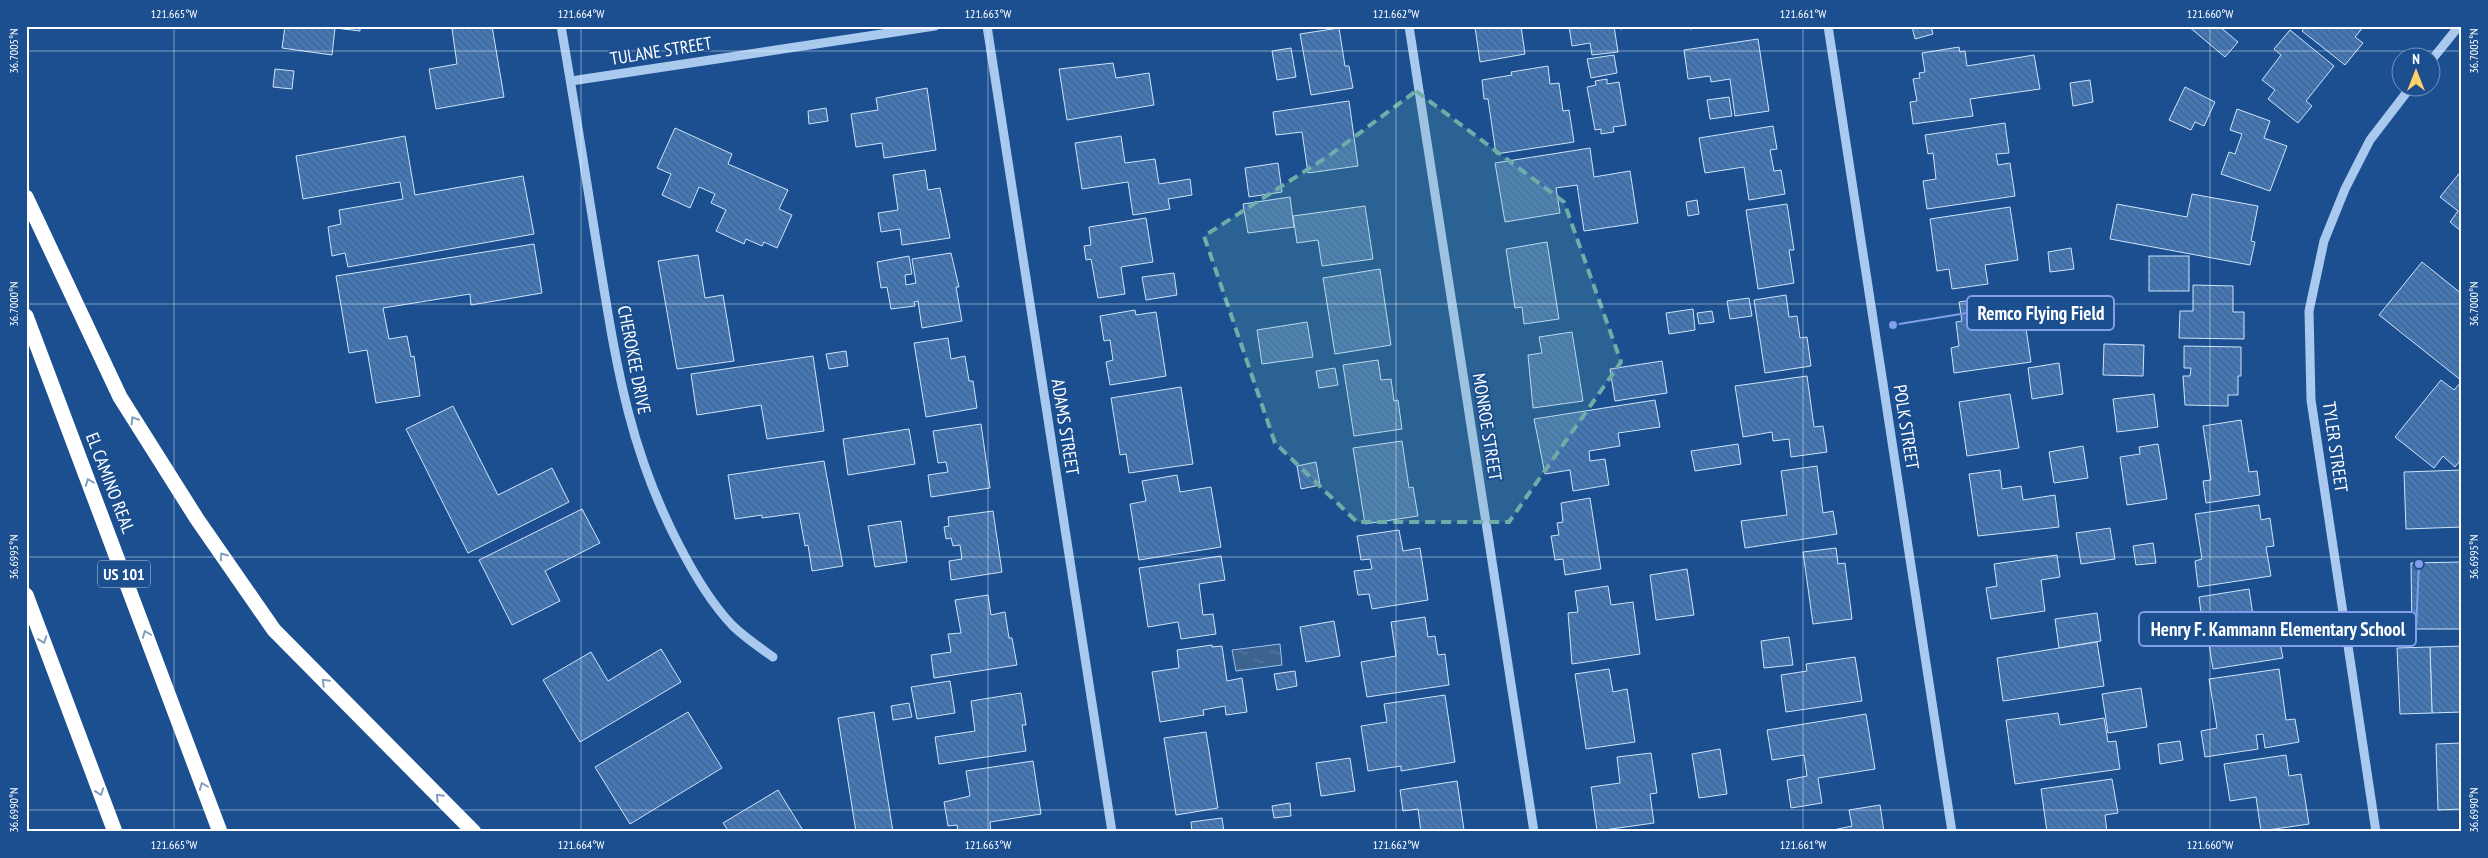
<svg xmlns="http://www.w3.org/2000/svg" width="2488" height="858" font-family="'PT Sans Narrow',sans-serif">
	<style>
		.water { fill: url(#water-ripples); stroke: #9cc4f0 }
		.building { fill: url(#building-back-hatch); stroke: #cfe3fa }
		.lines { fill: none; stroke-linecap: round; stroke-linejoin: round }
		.minor { stroke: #a9c9ee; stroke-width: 9 }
		.highway { stroke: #fff; stroke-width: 15 }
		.oneway { stroke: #829ec1 }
		.marked { fill: #6fada8; fill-opacity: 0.2; stroke: #6fada8; stroke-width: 4; stroke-dasharray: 10 6; stroke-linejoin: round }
		.ticks { fill: none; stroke: #fff; stroke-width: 1; stroke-opacity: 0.45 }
		.labels { text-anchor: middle; stroke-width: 4; stroke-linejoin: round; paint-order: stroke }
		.shield { fill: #1b4f8f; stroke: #bbcadd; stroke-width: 1 }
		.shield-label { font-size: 16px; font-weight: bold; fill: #fff }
		.street-label { font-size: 18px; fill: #fff; stroke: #1b4f8f }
		.leader { fill: none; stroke: #839eea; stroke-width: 2 }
		.callout-dot { fill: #839eea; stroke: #1b4f8f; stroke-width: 2 }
		.callout { fill: #1b4f8f; stroke: #839eea; stroke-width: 2 }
		.callout-label { font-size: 19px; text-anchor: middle; font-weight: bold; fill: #fff }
		.neatline { fill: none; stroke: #fff; stroke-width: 2 }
		.ticks-label { font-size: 12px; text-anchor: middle; fill: #fff }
	</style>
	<defs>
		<pattern id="water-ripples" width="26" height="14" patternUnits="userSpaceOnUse" patternTransform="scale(1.25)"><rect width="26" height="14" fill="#3c6290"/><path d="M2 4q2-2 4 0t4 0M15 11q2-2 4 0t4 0" fill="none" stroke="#597aa1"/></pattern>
		<pattern id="building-back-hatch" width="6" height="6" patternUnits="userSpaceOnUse" patternTransform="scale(1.25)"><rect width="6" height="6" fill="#4478b7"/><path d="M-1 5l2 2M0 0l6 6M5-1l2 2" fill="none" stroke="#486282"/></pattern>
	</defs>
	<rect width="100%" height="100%" fill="#1b4f8f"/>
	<polygon class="water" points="1280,644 1282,665 1236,671 1232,650"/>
	<g class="building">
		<polygon points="285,26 360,26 360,31 335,28 332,55 282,48"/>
		<polygon points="469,26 492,26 504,97 436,109 429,69 457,64 452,29"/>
		<polygon points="1472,26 1521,26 1525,54 1480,62 1475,27"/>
		<polygon points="1569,26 1614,26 1618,52 1592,55 1590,43 1572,46"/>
		<polygon points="1620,26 1639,26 1620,29"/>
		<polygon points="1689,26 1708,26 1690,29"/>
		<polygon points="1912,26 1931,26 1933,34 1915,39"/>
		<polygon points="2188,26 2219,26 2238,42 2225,57"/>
		<polygon points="2306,26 2364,26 2355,37 2363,43 2345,65 2302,31"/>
		<polygon points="1339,28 1345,66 1349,66 1353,88 1311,95 1300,34"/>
		<polygon points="2290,30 2334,66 2306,101 2312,106 2298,123 2268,99 2275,90 2262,80 2281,55 2274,49"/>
		<polygon points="1758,39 1769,111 1735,116 1730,79 1711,82 1710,76 1688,79 1684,50"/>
		<polygon points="1959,47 1960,52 1965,51 1967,66 2034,55 2040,89 1970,99 1973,116 1913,124 1910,102 1917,101 1913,79 1920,78 1919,73 1925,72 1922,53"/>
		<polygon points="1291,48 1296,77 1277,80 1272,51"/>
		<polygon points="1614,55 1617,73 1591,78 1587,59"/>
		<polygon points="1113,63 1116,78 1149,73 1154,105 1067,120 1059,69"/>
		<polygon points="1548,66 1550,84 1559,83 1563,111 1569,110 1574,142 1496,154 1488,99 1484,99 1482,80 1512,75 1511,72"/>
		<polygon points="275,69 294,71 292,89 273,87"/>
		<polygon points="1607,79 1607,84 1619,82 1626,125 1613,127 1614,132 1601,134 1601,129 1595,130 1587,87 1596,85 1595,81"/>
		<polygon points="2090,80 2093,102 2073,106 2070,83"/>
		<polygon points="2185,87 2215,102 2204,126 2195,122 2191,130 2169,120"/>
		<polygon points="927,88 936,150 884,158 882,143 856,147 851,114 878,110 876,98"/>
		<polygon points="1729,97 1732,116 1710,119 1707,100"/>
		<polygon points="1349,101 1358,166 1308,173 1302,132 1276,135 1273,112"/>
		<polygon points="826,108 828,121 809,124 808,111"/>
		<polygon points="2237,109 2270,121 2264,138 2287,146 2270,191 2221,174 2229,152 2235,154 2242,134 2230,130"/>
		<polygon points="2005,123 2009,153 1996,154 1998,165 2010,163 2015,196 1927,209 1923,181 1936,179 1933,153 1928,154 1925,135"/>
		<polygon points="1773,126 1777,149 1770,150 1774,171 1781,170 1785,194 1749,200 1744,167 1705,173 1699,138"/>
		<polygon points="675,128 732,154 728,164 788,190 779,209 792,215 777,248 764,242 762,246 746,239 744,244 716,231 726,210 711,203 715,194 699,187 690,208 662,195 671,174 657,168"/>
		<polygon points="405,136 415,195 523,176 534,234 348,267 345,253 332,256 328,227 341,224 339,210 403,199 400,182 303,199 296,156"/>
		<polygon points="1121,136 1125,163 1155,159 1159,184 1190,179 1192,195 1168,199 1170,209 1133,215 1128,182 1082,189 1075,143"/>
		<polygon points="1590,148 1594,177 1630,171 1638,223 1584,231 1577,185 1556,188 1560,213 1505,222 1495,163"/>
		<polygon points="1278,163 1282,192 1249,197 1245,168"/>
		<polygon points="925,170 928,190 940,188 950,238 902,245 900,229 881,232 878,213 898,210 893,175"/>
		<polygon points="2462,170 2462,232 2450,222 2458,211 2440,197"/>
		<polygon points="2192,194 2258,206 2251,241 2255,242 2250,265 2110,239 2117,204 2187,217"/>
		<polygon points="1290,197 1294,227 1248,233 1243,204"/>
		<polygon points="1697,200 1699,214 1688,216 1686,202"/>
		<polygon points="1787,204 1794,250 1789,250 1794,283 1758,289 1746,210"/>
		<polygon points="1365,206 1373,259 1322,266 1318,240 1297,243 1293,216"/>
		<polygon points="2010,207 2018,260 1985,265 1988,284 1952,289 1949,269 1937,271 1930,219"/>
		<polygon points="1146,218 1153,262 1121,267 1125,294 1098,298 1091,259 1086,260 1084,246 1091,245 1089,227"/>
		<polygon points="1547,242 1559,319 1524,324 1522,307 1515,308 1506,249"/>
		<polygon points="534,244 542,293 471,305 470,294 383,308 389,339 407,336 411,357 414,356 420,396 376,403 367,350 349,353 336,276"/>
		<polygon points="2071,248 2074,269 2050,272 2048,252"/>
		<polygon points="951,253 959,287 956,287 962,321 922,328 918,301 914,302 915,306 891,309 887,287 881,288 877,262 909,256 912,274 905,275 906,285 916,283 912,259"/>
		<polygon points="698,255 705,298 723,295 734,361 677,369 658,261"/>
		<rect x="2149" y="256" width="40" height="35"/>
		<polygon points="2422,262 2462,294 2462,381 2379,315"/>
		<polygon points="1380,269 1391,345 1335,354 1323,278"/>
		<polygon points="1174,273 1177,295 1146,300 1142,277"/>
		<polygon points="2193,285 2233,286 2233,312 2244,312 2244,339 2179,338 2180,311 2193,311"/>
		<polygon points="1786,295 1789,317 1797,316 1800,338 1807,337 1811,366 1765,373 1754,300"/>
		<polygon points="1999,296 2004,325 2025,322 2031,362 1954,373 1951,348 1959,346 1956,322 1962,321 1959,302"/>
		<polygon points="1749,298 1752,316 1730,319 1727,301"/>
		<polygon points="1693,309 1695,330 1669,334 1666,313"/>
		<polygon points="1135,310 1136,315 1156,312 1166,376 1110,385 1106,362 1113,360 1110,340 1104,341 1100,316"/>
		<polygon points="1712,311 1714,322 1699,324 1697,313"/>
		<polygon points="1307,322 1313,357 1262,364 1257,330"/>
		<polygon points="1572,332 1583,401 1533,408 1528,355 1542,353 1539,337"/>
		<polygon points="948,338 951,359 965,356 969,381 973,381 977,408 926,417 914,343"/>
		<polygon points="2104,344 2144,345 2143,376 2103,375"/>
		<polygon points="2184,346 2241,347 2241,376 2238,376 2238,395 2228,395 2228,406 2185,405 2183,376 2190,376 2191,368 2184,368"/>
		<polygon points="846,351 848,366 829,369 826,354"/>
		<polygon points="813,356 824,431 767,439 761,405 697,415 691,374"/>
		<polygon points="1378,360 1381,380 1391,379 1394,401 1398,400 1402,429 1354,436 1343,365"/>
		<polygon points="1662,361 1667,393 1615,401 1610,369"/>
		<polygon points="2059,363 2063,394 2032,399 2028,368"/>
		<polygon points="1335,368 1338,385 1319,388 1316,371"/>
		<polygon points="1807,376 1814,427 1823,426 1827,452 1791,457 1789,439 1773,441 1772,432 1743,437 1735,386"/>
		<polygon points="2441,380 2454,390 2462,381 2462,458 2455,467 2443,456 2434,468 2395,437"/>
		<polygon points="1181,387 1193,464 1129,473 1126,454 1120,455 1111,398"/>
		<polygon points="2010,394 2019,448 1967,456 1959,402"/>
		<polygon points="2154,394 2158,427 2117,432 2113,399"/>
		<polygon points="1655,400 1660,427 1618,433 1620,446 1589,451 1590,461 1605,459 1609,485 1573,491 1570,470 1545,474 1534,419"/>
		<polygon points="453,406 498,495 552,468 569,502 468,553 406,429"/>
		<polygon points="2241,420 2249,472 2257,471 2260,495 2206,503 2203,481 2211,480 2203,426"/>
		<polygon points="981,424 990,488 931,497 928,475 948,472 946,462 938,463 933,431"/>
		<polygon points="909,429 915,464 848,475 843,439"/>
		<polygon points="1402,441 1409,488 1413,487 1418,516 1365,524 1353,448"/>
		<polygon points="1738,444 1741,464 1695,471 1691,451"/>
		<polygon points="2158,444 2167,499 2127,505 2120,457 2140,454 2139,447"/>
		<polygon points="2083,446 2088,478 2054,483 2049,452"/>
		<polygon points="824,461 843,566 812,571 808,545 805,546 799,513 762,518 762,515 735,519 728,475"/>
		<polygon points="1316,462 1320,485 1301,489 1297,466"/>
		<polygon points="1817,466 1823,513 1833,511 1837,534 1745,548 1741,521 1787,515 1781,471"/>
		<polygon points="2000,470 2002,489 2021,486 2023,500 2055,495 2059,527 1978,536 1969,474"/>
		<polygon points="2462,470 2462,527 2406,529 2404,472"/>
		<polygon points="1177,475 1180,492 1211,487 1221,547 1139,560 1130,504 1146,501 1142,481"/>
		<polygon points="1590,498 1601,569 1565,575 1563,559 1555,560 1551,536 1559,535 1557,523 1563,522 1561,503"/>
		<polygon points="2259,505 2261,520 2270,518 2274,546 2266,547 2271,576 2198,587 2195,561 2202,559 2195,514"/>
		<polygon points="582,509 600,543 545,571 560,601 512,625 479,560"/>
		<polygon points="993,511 1002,572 951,580 949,561 962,559 960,545 953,546 951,538 946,539 944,527 949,526 948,517"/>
		<polygon points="901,521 907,562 875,567 868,526"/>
		<polygon points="2110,528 2115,559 2081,564 2076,533"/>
		<polygon points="1399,530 1403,551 1420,548 1428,600 1372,609 1369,594 1358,595 1354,571 1372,569 1370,559 1361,560 1357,536"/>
		<polygon points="2153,543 2156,563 2136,565 2133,546"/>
		<polygon points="1836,548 1838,564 1845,563 1852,619 1813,624 1803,552"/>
		<polygon points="2057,555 2060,577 2041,580 2045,611 1991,619 1986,588 1997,586 1994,564"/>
		<polygon points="1221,556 1225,580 1199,584 1203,615 1213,614 1216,634 1181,639 1178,622 1148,627 1139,568"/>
		<polygon points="2462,562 2462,629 2412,629 2411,563"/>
		<polygon points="1687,569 1694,615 1656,620 1650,575"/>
		<polygon points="1608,586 1611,605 1633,602 1640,654 1572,664 1568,613 1578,612 1575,591"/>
		<polygon points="2249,589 2257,641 2279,638 2283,658 2213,669 2205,620 2202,621 2199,597"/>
		<polygon points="988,595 991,615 1005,612 1009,638 1012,638 1017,665 934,678 931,655 951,652 948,634 961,633 955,600"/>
		<polygon points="2097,613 2101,641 2059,648 2055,619"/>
		<polygon points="1425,617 1428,637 1435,636 1438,655 1445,654 1449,685 1367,697 1361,662 1396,656 1391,622"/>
		<polygon points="1334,621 1340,656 1306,662 1300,627"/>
		<polygon points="1789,637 1793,665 1764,668 1761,641"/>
		<polygon points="2097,642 2104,686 2003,701 1997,658"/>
		<polygon points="1212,645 1212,647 1222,646 1227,681 1242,678 1247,712 1226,715 1225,706 1203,710 1204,715 1160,722 1152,672 1179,668 1177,650"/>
		<polygon points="2462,646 2462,712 2432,713 2430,647"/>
		<polygon points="2430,647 2432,713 2400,714 2397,648"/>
		<polygon points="661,649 681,682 580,742 543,680 591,652 608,681"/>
		<polygon points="1855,657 1862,701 1786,712 1781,675 1807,671 1806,664"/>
		<polygon points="1609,669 1613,692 1627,689 1635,742 1586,749 1575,674"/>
		<polygon points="2279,669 2286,720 2295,719 2299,742 2265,748 2263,734 2256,735 2258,749 2205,757 2201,731 2217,728 2209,679"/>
		<polygon points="1295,671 1297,686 1277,690 1274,674"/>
		<polygon points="950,681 955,713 917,719 911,687"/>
		<polygon points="2141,688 2147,727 2108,733 2102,694"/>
		<polygon points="1021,693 1026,725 1022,725 1026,751 939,764 935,737 975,731 971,701"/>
		<polygon points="1445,695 1455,762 1401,771 1401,766 1368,771 1361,726 1387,722 1384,704"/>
		<polygon points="909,703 912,717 893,720 891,706"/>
		<polygon points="688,712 722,768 630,824 595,767"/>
		<polygon points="874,712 893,832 856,832 838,718"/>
		<polygon points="2058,713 2060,725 2104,718 2108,742 2116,741 2120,769 2015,784 2006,720"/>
		<polygon points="1866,714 1875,769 1818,778 1822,803 1791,808 1787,780 1807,776 1804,755 1772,760 1767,730"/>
		<polygon points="1206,732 1218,808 1176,815 1164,738"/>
		<polygon points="2180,741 2183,760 2160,764 2158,744"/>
		<polygon points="2462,743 2462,809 2438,810 2436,744"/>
		<polygon points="1720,749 1727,794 1699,798 1692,754"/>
		<polygon points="1651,753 1657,793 1650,794 1654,823 1597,831 1591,787 1620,783 1617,757"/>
		<polygon points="2286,755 2289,776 2301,774 2309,824 2261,831 2256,797 2230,801 2224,764"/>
		<polygon points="1350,758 1355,791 1321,796 1316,763"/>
		<polygon points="1033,761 1041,814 990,822 991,832 958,832 957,825 948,826 944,802 970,796 966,771"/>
		<polygon points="2112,779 2118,813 2105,815 2107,832 2047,832 2041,789"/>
		<polygon points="1457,781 1464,830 1421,832 1418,809 1403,811 1400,790"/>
		<polygon points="778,790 804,832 729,832 723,823"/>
		<polygon points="1290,803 1291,816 1274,818 1272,806"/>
		<polygon points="1880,805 1884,832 1824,832 1852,826 1849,810"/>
		<polygon points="1222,818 1224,832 1192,832 1191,822"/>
	</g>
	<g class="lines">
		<g class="minor">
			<path d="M561 26C575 106 587 185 600 265 617 369 630 452 680 547 694 574 710 602 732 625 744 637 759 647 773 657"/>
			<polyline points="987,26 1112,832"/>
			<polyline points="1409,26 1534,832"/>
			<polyline points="1828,26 1952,832"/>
			<polyline points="2430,62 2459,26"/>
			<polyline points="571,81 935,26"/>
			<polyline points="2376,832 2311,400 2309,311 2324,241 2345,189 2370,140 2410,88"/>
		</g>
		<g class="highway">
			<polyline points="26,197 120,397 197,519 274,630 474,832"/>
			<polyline points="26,316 220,832"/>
			<polyline points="26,595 115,832"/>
		</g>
	</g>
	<defs><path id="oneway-chevron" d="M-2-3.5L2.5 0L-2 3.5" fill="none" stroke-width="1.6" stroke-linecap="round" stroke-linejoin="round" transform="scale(1.25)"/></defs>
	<g class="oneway">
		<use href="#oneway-chevron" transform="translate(134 420) rotate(-122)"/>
		<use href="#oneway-chevron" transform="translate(89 482) rotate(-111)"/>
		<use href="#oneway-chevron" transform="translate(223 556) rotate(-125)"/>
		<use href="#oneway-chevron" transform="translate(146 634) rotate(-111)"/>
		<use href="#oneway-chevron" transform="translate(43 640) rotate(70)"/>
		<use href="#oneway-chevron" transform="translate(325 682) rotate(-135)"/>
		<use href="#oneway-chevron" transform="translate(203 786) rotate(-111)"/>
		<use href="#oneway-chevron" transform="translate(100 792) rotate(70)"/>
		<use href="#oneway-chevron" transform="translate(439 797) rotate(-135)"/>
	</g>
	<path class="marked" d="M1416 91 1564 202 1621 362 1509 522H1357L1275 443 1204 236 1330 155Z"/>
	<path class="ticks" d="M174 26V832M581 26V832M988 26V832M1396 26V832M1803 26V832M2210 26V832M26 51H2462M26 304H2462M26 557H2462M26 810H2462"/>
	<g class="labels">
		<rect class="shield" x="98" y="560.5" width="52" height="27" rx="4"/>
		<g class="shield-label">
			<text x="124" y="580">US 101</text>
		</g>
		<g class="street-label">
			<text transform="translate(661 51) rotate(-9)" y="6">TULANE STREET</text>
			<text transform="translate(634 360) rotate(79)" y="6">CHEROKEE DRIVE</text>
			<text transform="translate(1065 427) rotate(81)" y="6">ADAMS STREET</text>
			<text transform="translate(1487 427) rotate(81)" y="6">MONROE STREET</text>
			<text transform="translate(1906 427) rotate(81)" y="6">POLK STREET</text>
			<text transform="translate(2335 447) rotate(82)" y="6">TYLER STREET</text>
			<text transform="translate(110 483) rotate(69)" y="6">EL CAMINO REAL</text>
		</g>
	</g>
	<path class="leader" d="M1893 325L1967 313M2419 564L2416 629"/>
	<g class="callout-dot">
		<circle cx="1893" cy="325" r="5"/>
		<circle cx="2419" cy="564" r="5"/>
	</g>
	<g class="callout">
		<rect x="1967" y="296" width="147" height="34" rx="5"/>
		<rect x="2139" y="612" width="277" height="34" rx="5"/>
	</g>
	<g class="callout-label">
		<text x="2041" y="320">Remco Flying Field</text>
		<text x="2278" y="636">Henry F. Kammann Elementary School</text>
	</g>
	<rect width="2488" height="858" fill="none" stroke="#1b4f8f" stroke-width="55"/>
	<g transform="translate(2416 72)"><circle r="24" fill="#1b4f8f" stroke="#7695bc"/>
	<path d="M0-4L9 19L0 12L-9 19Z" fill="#ffd166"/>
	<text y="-8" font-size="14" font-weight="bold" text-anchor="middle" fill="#ffffff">N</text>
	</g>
	<rect x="28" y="28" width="2432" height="802" class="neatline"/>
	<g class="ticks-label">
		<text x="174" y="18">121.665°W</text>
		<text x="581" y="18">121.664°W</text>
		<text x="988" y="18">121.663°W</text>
		<text x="1396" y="18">121.662°W</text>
		<text x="1803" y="18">121.661°W</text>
		<text x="2210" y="18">121.660°W</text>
		<text transform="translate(14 51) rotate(-90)" y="4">36.7005°N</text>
		<text transform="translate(2474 51) rotate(-90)" y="4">36.7005°N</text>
		<text transform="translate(14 304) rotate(-90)" y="4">36.7000°N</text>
		<text transform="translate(2474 304) rotate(-90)" y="4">36.7000°N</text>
		<text transform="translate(14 557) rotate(-90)" y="4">36.6995°N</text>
		<text transform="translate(2474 557) rotate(-90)" y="4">36.6995°N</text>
		<text transform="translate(14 810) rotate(-90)" y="4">36.6990°N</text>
		<text transform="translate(2474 810) rotate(-90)" y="4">36.6990°N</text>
		<text x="174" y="849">121.665°W</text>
		<text x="581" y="849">121.664°W</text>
		<text x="988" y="849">121.663°W</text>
		<text x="1396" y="849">121.662°W</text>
		<text x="1803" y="849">121.661°W</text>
		<text x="2210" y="849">121.660°W</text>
	</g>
</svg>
